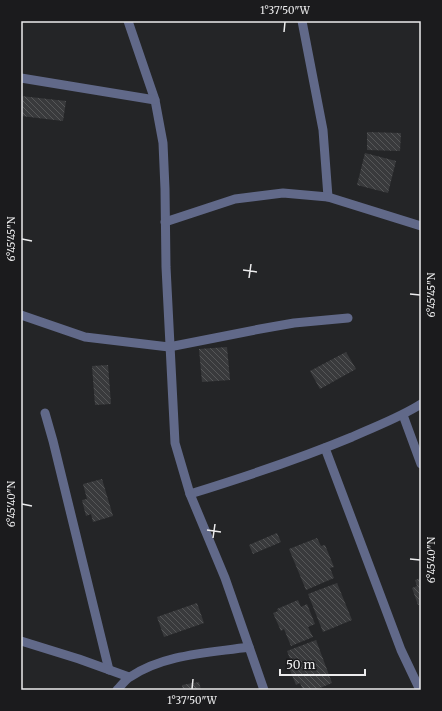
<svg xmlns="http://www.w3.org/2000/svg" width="442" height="711" font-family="Merriweather,serif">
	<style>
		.building { fill: url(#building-back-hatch) }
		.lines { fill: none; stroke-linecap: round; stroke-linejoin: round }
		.street { stroke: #616989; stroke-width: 9 }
		.ticks { fill: none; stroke: #ececed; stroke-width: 1.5 }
		.neatline { fill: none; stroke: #ececed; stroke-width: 1.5 }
		.ticks-label { font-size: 10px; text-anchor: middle; fill: #ececed }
	</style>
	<defs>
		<pattern id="building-back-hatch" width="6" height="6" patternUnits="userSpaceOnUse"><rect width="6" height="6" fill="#393a3c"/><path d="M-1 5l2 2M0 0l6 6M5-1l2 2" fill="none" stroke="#565758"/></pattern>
	</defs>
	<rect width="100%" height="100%" fill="#242527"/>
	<g class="building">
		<polygon points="21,96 66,101 63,121 21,116"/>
		<polygon points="367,132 401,133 400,151 367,150"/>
		<polygon points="365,153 396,161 388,193 357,185"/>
		<polygon points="227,347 230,380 202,382 199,349"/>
		<polygon points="346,352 356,369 320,389 310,371"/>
		<polygon points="108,365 111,404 95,405 92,366"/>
		<polygon points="102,479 113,516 93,522 91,514 86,516 82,500 87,499 83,484"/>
		<polygon points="277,533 281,542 253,554 249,545"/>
		<polygon points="317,538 321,546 325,545 334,567 330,568 334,578 306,590 289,549"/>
		<polygon points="421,578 421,604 418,605 412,588 417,586 415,580"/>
		<polygon points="337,583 352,620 323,632 308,594"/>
		<polygon points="298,600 301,607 307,604 315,624 308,627 313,637 291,646 284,629 281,631 273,613 278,611 277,609"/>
		<polygon points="197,603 204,623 164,637 157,617"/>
		<polygon points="316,640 332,683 315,690 303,690 300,683 296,685 288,665 292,664 287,651"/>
		<polygon points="199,682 201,690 183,690 182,685"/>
	</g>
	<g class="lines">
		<g class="street">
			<polyline points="128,21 155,100 163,143 165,189 166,267 175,443 190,494 225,578 264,690"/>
			<polyline points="302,21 323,130 328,197"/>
			<polyline points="21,78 155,100"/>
			<polyline points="165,222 235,199 283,193 328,197 421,226"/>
			<polyline points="21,315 85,337 169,347 260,329 294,323 348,318"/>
			<polyline points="45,413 53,441 109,670"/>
			<polyline points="403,415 421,464"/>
			<polyline points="325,448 401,650 420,690"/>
			<path d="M190 494C245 477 299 459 352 437 376 426 399 418 421 404"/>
			<polyline points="21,641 79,659 129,677"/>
			<path d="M117 690C121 686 125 680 130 677 164 654 209 653 249 647"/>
		</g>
	</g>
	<path class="ticks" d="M284 32 285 22M22 239 32 241M243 270 257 272M249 278 251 264M410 294 420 295M22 504 32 506M207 530 221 532M213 538 215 524M410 559 420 560M192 689 193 679"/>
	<rect width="442" height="711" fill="none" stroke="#1b1b1d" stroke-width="44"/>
	<path d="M280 669v6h85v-6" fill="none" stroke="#ececed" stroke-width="2"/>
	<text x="286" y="669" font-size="12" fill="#ececed" stroke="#1b1b1d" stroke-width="3" paint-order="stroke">50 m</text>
	<rect x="22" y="22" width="398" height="667" class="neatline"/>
	<g class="ticks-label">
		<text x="285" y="14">1°37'50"W</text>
		<text transform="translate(11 239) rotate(-90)" y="4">6°45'45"N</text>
		<text transform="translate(431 295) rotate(-90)" y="4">6°45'45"N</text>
		<text transform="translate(11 504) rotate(-90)" y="4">6°45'40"N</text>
		<text transform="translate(431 560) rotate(-90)" y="4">6°45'40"N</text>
		<text x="192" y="704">1°37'50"W</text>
	</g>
</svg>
